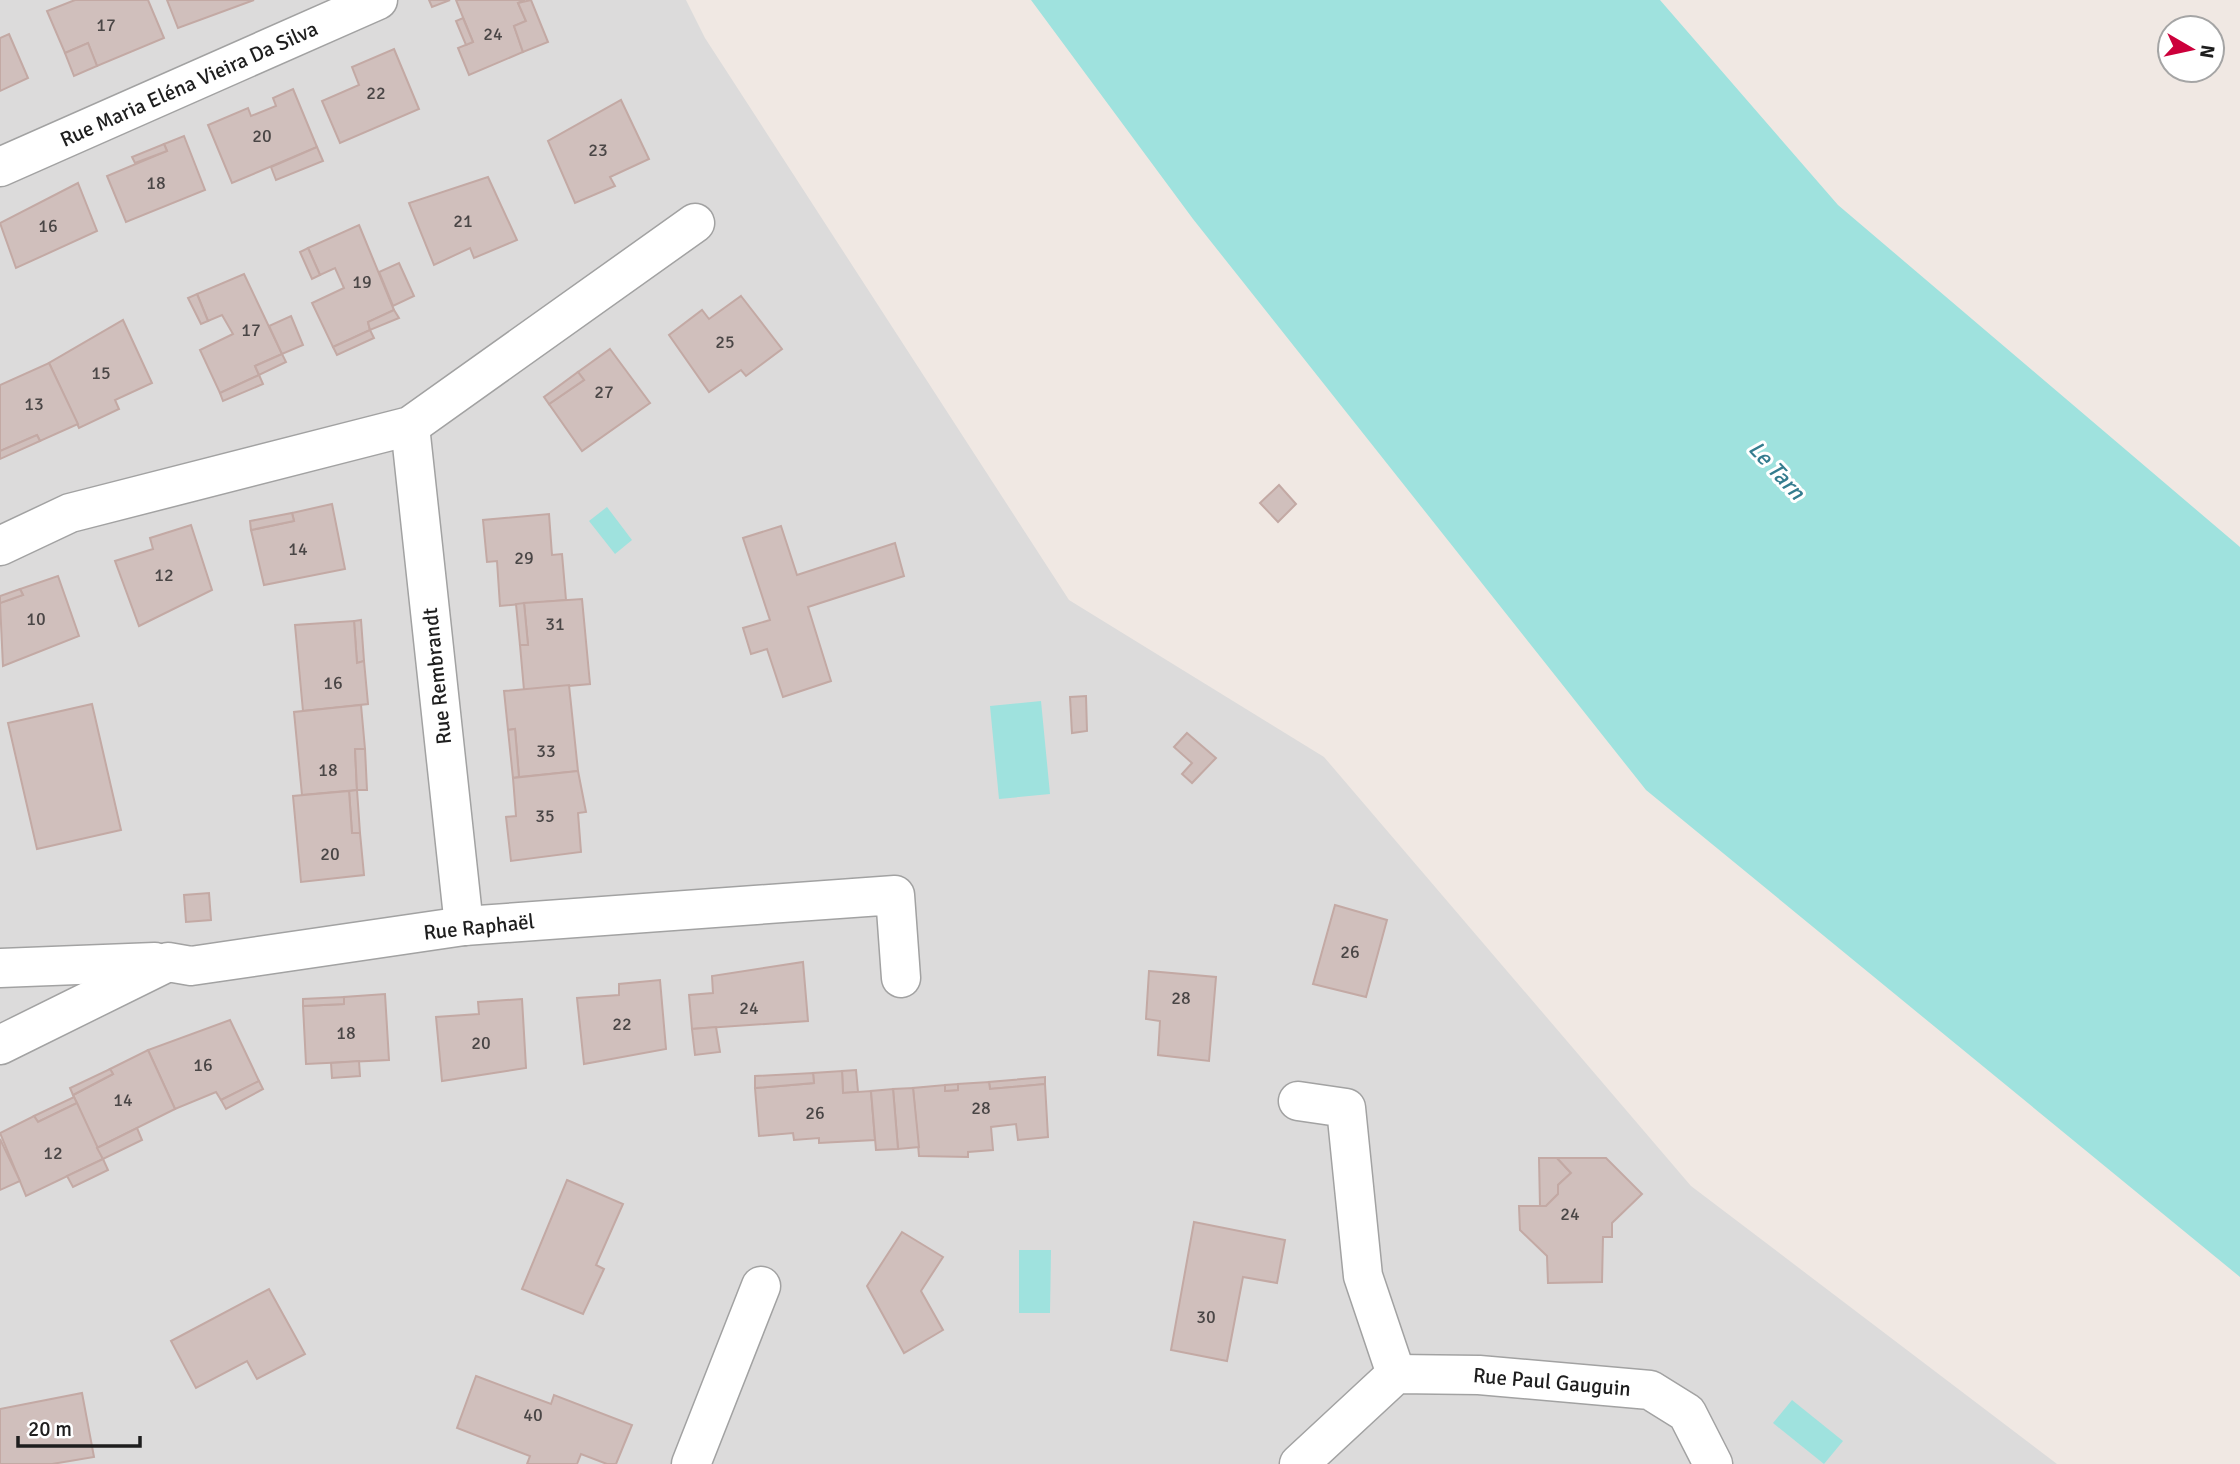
<svg xmlns="http://www.w3.org/2000/svg" width="2240" height="1464" font-family="Signika,sans-serif">
	<style>
		.residential { fill: #dcdbdb }
		.water { fill: #9fe2de }
		.building { fill: #d0bfbc; stroke: #c3a9a4; stroke-width: 2 }
		.lines { fill: none; stroke-linecap: round; stroke-linejoin: round }
		.street-casing { stroke: #a2a2a2; stroke-width: 41 }
		.street { stroke: #fff; stroke-width: 38 }
		.labels { text-anchor: middle; stroke-width: 6; stroke-linejoin: round; paint-order: stroke }
		.number-label { font-size: 18px; fill: #4a4646 }
		.street-label { font-size: 21px; fill: #1e1e1e; stroke: #fff }
		.water-label { font-size: 23px; font-style: italic; fill: #347c8e; stroke: #fff }
	</style>
	<rect width="100%" height="100%" fill="#f0e8e3"/>
	<polygon class="residential" points="0,0 686,0 705,38 1069,600 1324,757 1691,1186 2057,1464 0,1464"/>
	<g class="water">
		<polygon points="1031,0 1660,0 1838,205 2240,547 2240,1277 1646,790 1193,219"/>
		<polygon points="607,507 632,540 615,554 589,521"/>
		<polygon points="1041,701 1050,794 999,799 990,706"/>
		<polygon points="1019,1250 1051,1250 1050,1313 1019,1313"/>
		<polygon points="1792,1400 1843,1441 1824,1464 1773,1423"/>
	</g>
	<g class="building">
		<polygon points="75,0 148,0 164,38 97,66 88,43 65,53 47,11"/>
		<polygon points="167,0 254,0 178,28"/>
		<polygon points="429,0 450,0 432,7"/>
		<polygon points="456,0 525,0 518,3 526,21 514,26 523,52 469,75 458,48 473,42"/>
		<polygon points="531,0 548,42 523,52 514,26 526,21 518,3"/>
		<polygon points="463,18 473,42 466,45 456,21"/>
		<polygon points="9,34 28,78 0,91 0,38"/>
		<polygon points="88,43 97,66 74,76 65,53"/>
		<polygon points="394,49 419,109 340,143 322,101 359,85 352,67"/>
		<polygon points="293,89 317,147 232,183 208,125 248,108 251,116 276,106 273,98"/>
		<polygon points="621,100 649,159 610,177 615,186 575,203 548,141"/>
		<polygon points="184,136 205,190 126,222 107,176 167,151 164,144"/>
		<polygon points="164,144 167,151 135,163 132,157"/>
		<polygon points="317,147 323,161 276,180 271,167"/>
		<polygon points="488,177 517,240 474,258 470,248 434,265 409,203"/>
		<polygon points="78,183 97,231 16,268 0,223"/>
		<polygon points="359,225 394,310 368,322 370,330 333,347 312,303 344,288 335,268 320,275 308,248"/>
		<polygon points="308,248 320,275 312,279 300,252"/>
		<polygon points="399,263 414,296 393,306 379,272"/>
		<polygon points="244,274 282,354 255,366 259,375 220,393 200,350 233,334 222,315 208,321 197,294"/>
		<polygon points="197,294 208,321 201,324 188,298"/>
		<polygon points="741,296 782,349 746,376 741,370 709,392 669,335 702,310 709,319"/>
		<polygon points="394,310 399,318 370,330 368,322"/>
		<polygon points="291,316 303,345 282,354 269,326"/>
		<polygon points="123,320 152,383 115,400 119,409 79,428 49,363"/>
		<polygon points="370,330 374,338 337,355 333,347"/>
		<polygon points="610,349 650,403 582,451 549,404 584,380 578,372"/>
		<polygon points="282,354 286,362 259,375 255,366"/>
		<polygon points="49,363 78,424 40,441 37,435 0,451 0,385"/>
		<polygon points="578,372 584,380 549,404 544,397"/>
		<polygon points="259,375 263,384 223,401 220,393"/>
		<polygon points="37,435 40,441 0,459 0,451"/>
		<polygon points="1279,485 1296,504 1278,522 1260,503"/>
		<polygon points="332,504 345,569 264,585 251,530 294,521 292,513"/>
		<polygon points="292,513 294,521 251,530 250,521"/>
		<polygon points="549,514 552,555 562,554 566,600 500,606 497,561 487,562 483,520"/>
		<polygon points="191,525 212,590 139,626 115,561 153,549 150,538"/>
		<polygon points="781,526 797,575 895,543 904,576 808,607 831,681 783,697 767,649 751,654 743,628 770,620 743,538"/>
		<polygon points="58,576 79,636 3,666 0,603 23,595 20,589"/>
		<polygon points="20,589 23,595 0,603 0,596"/>
		<polygon points="582,599 590,684 524,690 520,645 528,645 524,603"/>
		<polygon points="524,603 528,645 520,645 516,604"/>
		<polygon points="361,620 364,661 357,663 354,621"/>
		<polygon points="354,621 357,663 364,661 368,704 303,711 295,625"/>
		<polygon points="569,685 578,771 519,777 515,729 508,730 504,691"/>
		<polygon points="1086,696 1087,731 1072,733 1070,697"/>
		<polygon points="92,704 121,830 37,849 8,723"/>
		<polygon points="361,705 365,749 355,749 357,790 302,795 294,712"/>
		<polygon points="515,729 519,777 513,778 508,730"/>
		<polygon points="1187,733 1216,758 1192,783 1182,774 1192,763 1174,747"/>
		<polygon points="355,749 365,749 367,790 357,790"/>
		<polygon points="578,771 586,812 578,813 581,852 511,861 506,817 516,816 513,778"/>
		<polygon points="357,790 360,833 352,833 349,791"/>
		<polygon points="349,791 352,833 360,833 364,875 301,882 293,796"/>
		<polygon points="209,893 211,920 186,922 184,895"/>
		<polygon points="1335,905 1387,920 1366,997 1313,984"/>
		<polygon points="803,962 808,1021 692,1029 689,995 713,993 712,976"/>
		<polygon points="1149,971 1216,977 1209,1061 1158,1055 1160,1021 1146,1019"/>
		<polygon points="660,980 666,1049 584,1064 577,998 619,995 619,984"/>
		<polygon points="385,994 389,1060 306,1064 303,1006 344,1004 344,997"/>
		<polygon points="344,997 344,1004 303,1006 303,999"/>
		<polygon points="522,999 526,1068 442,1081 436,1017 479,1014 478,1002"/>
		<polygon points="230,1020 259,1081 221,1100 216,1092 175,1109 148,1050"/>
		<polygon points="716,1027 720,1052 695,1055 692,1029"/>
		<polygon points="148,1050 175,1109 97,1148 73,1095 113,1074 110,1069"/>
		<polygon points="359,1061 360,1076 332,1078 331,1063"/>
		<polygon points="110,1069 113,1074 73,1095 70,1088"/>
		<polygon points="856,1070 858,1092 843,1093 842,1071"/>
		<polygon points="842,1071 843,1093 871,1091 875,1140 819,1143 819,1138 794,1140 793,1133 759,1136 755,1088 814,1083 813,1073"/>
		<polygon points="813,1073 814,1083 755,1088 755,1076"/>
		<polygon points="1045,1077 1045,1084 990,1089 989,1082"/>
		<polygon points="259,1081 263,1089 226,1109 221,1100"/>
		<polygon points="989,1082 990,1089 1045,1084 1048,1137 1018,1140 1016,1124 991,1127 993,1150 968,1152 968,1157 919,1156 913,1088 945,1085 945,1091 958,1090 958,1084"/>
		<polygon points="958,1084 958,1090 945,1091 945,1085"/>
		<polygon points="913,1088 919,1147 898,1149 893,1089"/>
		<polygon points="893,1089 898,1149 876,1150 871,1091"/>
		<polygon points="74,1097 77,1103 38,1122 34,1116"/>
		<polygon points="77,1103 103,1159 26,1196 0,1133 34,1116 38,1122"/>
		<polygon points="137,1128 142,1140 103,1159 97,1148"/>
		<polygon points="0,1139 20,1181 0,1190"/>
		<polygon points="1539,1158 1557,1158 1571,1173 1558,1185 1558,1194 1546,1206 1540,1206"/>
		<polygon points="1557,1158 1606,1158 1642,1194 1612,1223 1612,1237 1603,1237 1602,1282 1548,1283 1547,1256 1520,1230 1519,1206 1546,1206 1558,1194 1558,1185 1571,1173"/>
		<polygon points="103,1159 108,1170 73,1187 67,1176"/>
		<polygon points="567,1180 623,1204 596,1265 604,1269 583,1314 522,1289"/>
		<polygon points="1194,1222 1285,1240 1277,1283 1243,1277 1227,1361 1171,1350"/>
		<polygon points="902,1232 943,1257 921,1291 943,1330 904,1353 867,1286"/>
		<polygon points="269,1289 305,1354 257,1379 247,1361 196,1388 171,1341"/>
		<polygon points="476,1376 551,1404 554,1395 632,1425 616,1464 607,1464 581,1454 577,1464 527,1464 530,1456 457,1428"/>
		<polygon points="82,1393 94,1457 52,1464 0,1464 0,1409"/>
	</g>
	<g class="lines">
		<g class="street-casing">
			<g id="street">
				<polyline points="0,167 378,0"/>
				<polyline points="410,426 464,926"/>
				<polyline points="0,546 70,513 410,426 695,223"/>
				<polyline points="0,968 155,962"/>
				<polyline points="0,1045 168,962 191,966 464,926 895,895 901,978"/>
				<polyline points="1298,1101 1346,1108 1363,1276 1396,1374"/>
				<polyline points="691,1464 761,1286"/>
				<polyline points="1299,1464 1396,1374 1479,1375 1650,1390 1687,1413 1713,1464"/>
			</g>
		</g>
		<use href="#street" class="street"/>
	</g>
	<g class="labels">
		<g class="number-label">
			<text x="106" y="31">17</text>
			<text x="493" y="40">24</text>
			<text x="376" y="99">22</text>
			<text x="262" y="142">20</text>
			<text x="598" y="156">23</text>
			<text x="156" y="189">18</text>
			<text x="463" y="227">21</text>
			<text x="48" y="232">16</text>
			<text x="362" y="288">19</text>
			<text x="251" y="336">17</text>
			<text x="725" y="348">25</text>
			<text x="101" y="379">15</text>
			<text x="604" y="398">27</text>
			<text x="34" y="410">13</text>
			<text x="298" y="555">14</text>
			<text x="524" y="564">29</text>
			<text x="164" y="581">12</text>
			<text x="36" y="625">10</text>
			<text x="555" y="630">31</text>
			<text x="333" y="689">16</text>
			<text x="546" y="757">33</text>
			<text x="328" y="776">18</text>
			<text x="545" y="822">35</text>
			<text x="330" y="860">20</text>
			<text x="1350" y="958">26</text>
			<text x="1181" y="1004">28</text>
			<text x="749" y="1014">24</text>
			<text x="622" y="1030">22</text>
			<text x="346" y="1039">18</text>
			<text x="481" y="1049">20</text>
			<text x="203" y="1071">16</text>
			<text x="123" y="1106">14</text>
			<text x="981" y="1114">28</text>
			<text x="815" y="1119">26</text>
			<text x="53" y="1159">12</text>
			<text x="1570" y="1220">24</text>
			<text x="1206" y="1323">30</text>
			<text x="533" y="1421">40</text>
		</g>
		<g class="street-label">
			<text transform="translate(189 84) rotate(-24)" y="7">Rue Maria Eléna Vieira Da Silva</text>
			<text transform="translate(437 676) rotate(-96)" y="7">Rue Rembrandt</text>
			<text transform="translate(479 927) rotate(-6)" y="7">Rue Raphaël</text>
			<text transform="translate(1552 1382) rotate(5)" y="7">Rue Paul Gauguin</text>
		</g>
		<g class="water-label">
			<text transform="translate(1777 470) rotate(47)" y="8">Le Tarn</text>
		</g>
	</g>
	<g transform="translate(2191 49) rotate(99)"><circle r="33" fill="#ffffff" stroke="#a5a5a5" stroke-width="2"/>
	<path d="M0-5L12 26L0 18L-12 26Z" fill="#cc003b"/>
	<text y="-10" font-size="19" font-weight="bold" text-anchor="middle" fill="#1e1e1e">N</text>
	</g>
	<path d="M18 1436v10h122v-10" fill="none" stroke="#1e1e1e" stroke-width="3.5"/>
	<text x="28" y="1436" font-size="21" fill="#1e1e1e" stroke="#ffffff" stroke-width="5" paint-order="stroke">20 m</text>
</svg>
